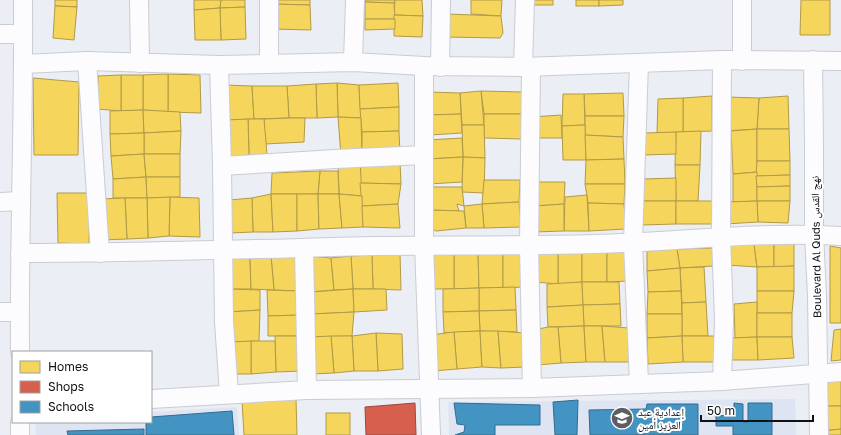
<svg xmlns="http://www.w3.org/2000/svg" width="841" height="435" font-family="'Golos Text','Noto Naskh Arabic',sans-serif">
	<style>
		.built { fill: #dee4f2 }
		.homes { fill: #f6d55c; stroke: #b19a47 }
		.shops { fill: #d6604d; stroke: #9a483c }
		.schools { fill: #4393c3; stroke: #336c8f }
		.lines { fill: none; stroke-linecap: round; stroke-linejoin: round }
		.minor-casing { stroke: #caccd2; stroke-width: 20 }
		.minor { stroke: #fcfcfe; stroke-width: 18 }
		.labels { text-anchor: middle; stroke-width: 4; stroke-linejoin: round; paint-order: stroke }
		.street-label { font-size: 11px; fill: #0f1115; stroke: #fff }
		.poi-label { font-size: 11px; fill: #0f1115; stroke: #fff; text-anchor: start }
	</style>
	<rect width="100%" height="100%" fill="#ebeef5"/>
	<g class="built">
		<polygon points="795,399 796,435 449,435 448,402"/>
		<polygon points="237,407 239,435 36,435 35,422 151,422 151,412"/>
	</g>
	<g class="homes">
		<polygon points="55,0 77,0 77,7 55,6"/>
		<polygon points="194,0 221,0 220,8 194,10"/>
		<polygon points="221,0 245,0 245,7 220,8"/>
		<polygon points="273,0 310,0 310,5 273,4"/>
		<polygon points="365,0 395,0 394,3 365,2"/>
		<polygon points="395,0 422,0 423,16 394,15"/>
		<polygon points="471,0 502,0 501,16 471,14"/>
		<rect x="528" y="0" width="25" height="5"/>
		<rect x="576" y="0" width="23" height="6"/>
		<polygon points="599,0 623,0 623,5 599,6"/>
		<polygon points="801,0 830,0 830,35 800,35"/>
		<polygon points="365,2 394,3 395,19 365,19"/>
		<polygon points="273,4 310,5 311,30 273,29"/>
		<polygon points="55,6 77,7 74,40 53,38"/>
		<polygon points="245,7 246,39 221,40 220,8"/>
		<polygon points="220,8 221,40 195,40 194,10"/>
		<polygon points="446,14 501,16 503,33 500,38 445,37"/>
		<polygon points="394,15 423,16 422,37 394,36"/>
		<polygon points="365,19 395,19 395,29 365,30"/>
		<polygon points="168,74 200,75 201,113 168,112"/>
		<polygon points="168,74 168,112 143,110 143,75"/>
		<polygon points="121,75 143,75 143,110 121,111"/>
		<polygon points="121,75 121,111 97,109 98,76"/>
		<polygon points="33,78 79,82 78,155 34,155"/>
		<polygon points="337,83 359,85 361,118 338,117"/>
		<polygon points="337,83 338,117 317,118 316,84"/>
		<polygon points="398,83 399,107 360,109 359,85"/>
		<polygon points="316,84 317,118 289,118 287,86"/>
		<polygon points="224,85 252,86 254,119 227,120"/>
		<polygon points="252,86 287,86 289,118 254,119"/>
		<polygon points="481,91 522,92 523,114 484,114"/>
		<polygon points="481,91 484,125 462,125 460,93"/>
		<polygon points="428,92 460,93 461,114 428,115"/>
		<polygon points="623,93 624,116 585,116 584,94"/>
		<polygon points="563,94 584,94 585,125 562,126"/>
		<polygon points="712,96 712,131 683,132 683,98"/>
		<polygon points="788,96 789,129 757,129 759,98"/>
		<polygon points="726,97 759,98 757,129 725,131"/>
		<polygon points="683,98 683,132 657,133 658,99"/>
		<polygon points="399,107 399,131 362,132 360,109"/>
		<polygon points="143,110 144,133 110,134 110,111"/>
		<polygon points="143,110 180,112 181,131 144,133"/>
		<polygon points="461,114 462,133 429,135 428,115"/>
		<polygon points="484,114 523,114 522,139 484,138"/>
		<polygon points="561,115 562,138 533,138 532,117"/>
		<polygon points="585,116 624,116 623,137 585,135"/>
		<polygon points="338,117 361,118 362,155 341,156"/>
		<polygon points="289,118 305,118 304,142 265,144 264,119"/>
		<polygon points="248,119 264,119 267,154 249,155"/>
		<polygon points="248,119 249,155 229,157 227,120"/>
		<polygon points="462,125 484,125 485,158 463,157"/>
		<polygon points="585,125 586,160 563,160 562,126"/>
		<polygon points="757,129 757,172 733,174 731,131"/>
		<polygon points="757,129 789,129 790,161 757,161"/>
		<polygon points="181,131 180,154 144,154 144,133"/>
		<polygon points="399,131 400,154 362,155 362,132"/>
		<polygon points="701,131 700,165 675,165 676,132"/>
		<polygon points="676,132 676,154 643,155 644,133"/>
		<polygon points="144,133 144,154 111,156 110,134"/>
		<polygon points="585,135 623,137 624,159 586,160"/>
		<polygon points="462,138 463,157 427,159 428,140"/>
		<polygon points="144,154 146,177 113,179 111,156"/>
		<polygon points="144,154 180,154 180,177 146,177"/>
		<polygon points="463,157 485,158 484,193 462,192"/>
		<polygon points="463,157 462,182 429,184 427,159"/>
		<polygon points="624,159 625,184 585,184 586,160"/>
		<polygon points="360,160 400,161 401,184 360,183"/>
		<polygon points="360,160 362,196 339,194 338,162"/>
		<polygon points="757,161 790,161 790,175 756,176"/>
		<polygon points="675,165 700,165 698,201 676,201"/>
		<polygon points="320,171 338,171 339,194 318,194"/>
		<polygon points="320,171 318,194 271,194 272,173"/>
		<polygon points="757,172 757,201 733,202 733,174"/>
		<polygon points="790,175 790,186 757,187 756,176"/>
		<polygon points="146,177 147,198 113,198 113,179"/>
		<polygon points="146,177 180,177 180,197 147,198"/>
		<polygon points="676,178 676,201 642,201 643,179"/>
		<polygon points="484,180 520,180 519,202 482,204"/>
		<polygon points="534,182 565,182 564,204 534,206"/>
		<polygon points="360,183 401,184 398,204 362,206"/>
		<polygon points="585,184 625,184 624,204 588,203"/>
		<polygon points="790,186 790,201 757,201 757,187"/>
		<polygon points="431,187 462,187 464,206 457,204 459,211 429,210"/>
		<polygon points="57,193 90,193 89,244 58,243"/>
		<polygon points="271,194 273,232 253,232 252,198"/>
		<polygon points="271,194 297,194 297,231 273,232"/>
		<polygon points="297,194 318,194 319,229 297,231"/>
		<polygon points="318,194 339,194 342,228 319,229"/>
		<polygon points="339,194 362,196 363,227 342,228"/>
		<polygon points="587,195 589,231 564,231 565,197"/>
		<polygon points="170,197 199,198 200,237 169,236"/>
		<polygon points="170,197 169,236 148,238 147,198"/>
		<polygon points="125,198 147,198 148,238 127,239"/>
		<polygon points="125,198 127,239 102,240 100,199"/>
		<polygon points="252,198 253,232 230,233 229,200"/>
		<polygon points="642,201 676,201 676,224 642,225"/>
		<polygon points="676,201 713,201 716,224 676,224"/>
		<polygon points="757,201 790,201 788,223 758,222"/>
		<polygon points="757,201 758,222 725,224 725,202"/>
		<polygon points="519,202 521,227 484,228 482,204"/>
		<polygon points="588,203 624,204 626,229 589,231"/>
		<polygon points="398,204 400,228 363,227 362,206"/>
		<polygon points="482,204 484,228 466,228 464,206"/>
		<polygon points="564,204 564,231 534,232 534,206"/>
		<polygon points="429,210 464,211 466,228 436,231 429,227"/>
		<polygon points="725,243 754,244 757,267 726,265"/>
		<polygon points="774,243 774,267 757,267 754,244"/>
		<polygon points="774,243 794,243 794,266 774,267"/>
		<polygon points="830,246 841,248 841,323 830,323"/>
		<polygon points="582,248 582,282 558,284 558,249"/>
		<rect x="582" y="248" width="25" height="34"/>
		<polygon points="607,248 626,248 628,281 607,282"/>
		<polygon points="713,248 714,266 680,268 677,249"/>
		<polygon points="558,249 558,284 535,282 535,252"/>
		<polygon points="677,249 680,268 647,271 647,251"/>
		<polygon points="400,252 401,290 373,289 372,255"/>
		<polygon points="478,253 479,288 454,289 454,254"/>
		<polygon points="478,253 503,253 503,288 479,288"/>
		<polygon points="503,253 522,254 524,287 503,288"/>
		<rect x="431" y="254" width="23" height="35"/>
		<polygon points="299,255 298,291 274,290 271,256"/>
		<polygon points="372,255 373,289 353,289 351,256"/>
		<polygon points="226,256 250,257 251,289 229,289"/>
		<polygon points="271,256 274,290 251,289 250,257"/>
		<polygon points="309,256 331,258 334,290 311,292"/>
		<polygon points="351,256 353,289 334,290 331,258"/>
		<polygon points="794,266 794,291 757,291 757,267"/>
		<polygon points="704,267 706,302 682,303 680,268"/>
		<polygon points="680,268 681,291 648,292 647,271"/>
		<polygon points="582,282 583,305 547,307 547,284"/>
		<polygon points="582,282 619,282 620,304 583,305"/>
		<polygon points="515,287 516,310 479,311 479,288"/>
		<polygon points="479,288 479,311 443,312 443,289"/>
		<polygon points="229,289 260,290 260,310 228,312"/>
		<polygon points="353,289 354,312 311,314 311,292"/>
		<polygon points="353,289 386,289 387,310 354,312"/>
		<polygon points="267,290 298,291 300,315 268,316"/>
		<polygon points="681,291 682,314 647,314 648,292"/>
		<polygon points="757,291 794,291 792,313 757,313"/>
		<polygon points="706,302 708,336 682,336 682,303"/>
		<polygon points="757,302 757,337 735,338 734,304"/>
		<polygon points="620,304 621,326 584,326 583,305"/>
		<polygon points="583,305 584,326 548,327 547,307"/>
		<polygon points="260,310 259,341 230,342 228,312"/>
		<polygon points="516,310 517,332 480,331 479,311"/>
		<polygon points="479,311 480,331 444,333 443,312"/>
		<polygon points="354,312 352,336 311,337 311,314"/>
		<rect x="757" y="313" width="35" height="24"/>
		<polygon points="647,314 682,314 682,336 647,338"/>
		<polygon points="300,315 300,336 268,336 268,316"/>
		<polygon points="584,326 586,362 561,363 558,327"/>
		<polygon points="584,326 602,326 605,362 586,362"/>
		<polygon points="602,326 629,328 630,362 605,362"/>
		<polygon points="548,327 558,327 561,363 537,365 534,330"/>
		<polygon points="841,329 841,360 831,361 834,330"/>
		<polygon points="480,331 482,367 457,369 454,332"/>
		<polygon points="480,331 498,331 501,368 482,367"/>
		<polygon points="498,331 525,333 526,367 501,368"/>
		<polygon points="454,332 457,369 433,371 430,335"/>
		<polygon points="376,333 402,334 403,369 378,371"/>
		<polygon points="376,333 378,371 354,371 352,336"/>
		<polygon points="275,336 300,336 301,371 276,372"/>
		<polygon points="331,336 352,336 354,371 334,373"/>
		<polygon points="331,336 334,373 312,374 311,337"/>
		<polygon points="682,336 716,336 716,362 683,362"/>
		<polygon points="682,336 683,362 648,364 647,338"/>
		<polygon points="757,337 758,360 732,360 731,338"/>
		<polygon points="757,337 792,337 794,358 758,360"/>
		<polygon points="251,341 275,341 276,372 251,374"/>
		<polygon points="251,341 251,374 230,374 230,342"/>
		<rect x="823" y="377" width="18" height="29"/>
		<polygon points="296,399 297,435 244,435 242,401"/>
		<polygon points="823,406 841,406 841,429 823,431"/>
		<rect x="326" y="413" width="24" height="22"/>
		<polygon points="841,429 841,435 823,435 823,431"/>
	</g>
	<polygon class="shops" points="415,403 416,435 366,435 365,407"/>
	<g class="schools">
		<polygon points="578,400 577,435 555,435 553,402"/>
		<polygon points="454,403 540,405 540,425 495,425 495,435 455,435 464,432 465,425 457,424"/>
		<polygon points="734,403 743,404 743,422 748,422 748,403 772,403 772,435 733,435 733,426 716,426 716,416 734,415"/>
		<polygon points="647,404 698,404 698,435 590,435 589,410 646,409"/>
		<polygon points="232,411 234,435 146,435 146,422 151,422 151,417"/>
		<polygon points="144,429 144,435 68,435 67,431"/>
	</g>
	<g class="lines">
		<g class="minor-casing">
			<g id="minor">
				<polyline points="139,0 140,63"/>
				<polyline points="269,0 269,64"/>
				<polyline points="742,0 742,61"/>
				<polyline points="0,34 23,34"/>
				<polyline points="722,60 721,237 724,320 722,381"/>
				<polyline points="813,60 814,143 814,234 817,296 819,435"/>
				<polyline points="87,61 100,253"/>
				<polyline points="353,62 355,0"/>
				<polyline points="23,64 87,61 219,65 353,62 424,66 523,67 722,60 841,61"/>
				<polyline points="219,65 222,166 224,322 229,394"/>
				<polyline points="424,66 424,245 431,435"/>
				<polyline points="440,67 441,0"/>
				<polyline points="523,67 525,0"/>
				<polyline points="531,67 529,245 532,388"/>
				<polyline points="222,166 335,159 424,155"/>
				<polyline points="0,202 20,201"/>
				<polyline points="304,248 307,390"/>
				<path d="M20 253C137 253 254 249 371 246 445 245 519 246 594 244 676 242 759 231 841 236"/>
				<polyline points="0,312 19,312"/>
				<path d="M20 352C19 235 24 117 23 0"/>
				<polyline points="639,383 633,243 639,63"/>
				<polyline points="151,399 307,390 532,388 722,381 841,372"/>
				<polyline points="20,435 20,422"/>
			</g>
		</g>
		<use href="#minor" class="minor"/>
	</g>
	<defs>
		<g id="university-disc" transform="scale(1.15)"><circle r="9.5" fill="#5c5e63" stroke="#fff"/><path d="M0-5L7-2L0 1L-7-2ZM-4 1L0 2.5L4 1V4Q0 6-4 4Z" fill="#fff"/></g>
	</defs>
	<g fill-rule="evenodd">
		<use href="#university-disc" x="622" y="418"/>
	</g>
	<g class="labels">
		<g class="street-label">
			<text transform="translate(816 247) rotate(-91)" y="4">Boulevard Al Quds نهج القدس</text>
		</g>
		<g class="poi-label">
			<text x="638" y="416">إعدادية عبد<tspan x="638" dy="13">العزيز أمين</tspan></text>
		</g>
	</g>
	<rect x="12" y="351" width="140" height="72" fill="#ffffff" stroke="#9fa0a1"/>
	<rect x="20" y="361" width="20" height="12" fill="#f6d55c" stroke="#9fa0a1"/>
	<text x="48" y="371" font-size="12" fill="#0f1115">Homes</text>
	<rect x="20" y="381" width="20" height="12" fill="#d6604d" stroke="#9fa0a1"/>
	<text x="48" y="391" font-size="12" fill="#0f1115">Shops</text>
	<rect x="20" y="401" width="20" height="12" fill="#4393c3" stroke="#9fa0a1"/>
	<text x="48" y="411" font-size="12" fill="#0f1115">Schools</text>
	<path d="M701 415v6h112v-6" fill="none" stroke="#0f1115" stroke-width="2"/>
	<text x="707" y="415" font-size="12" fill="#0f1115" stroke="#ffffff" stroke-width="3" paint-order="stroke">50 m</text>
</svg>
